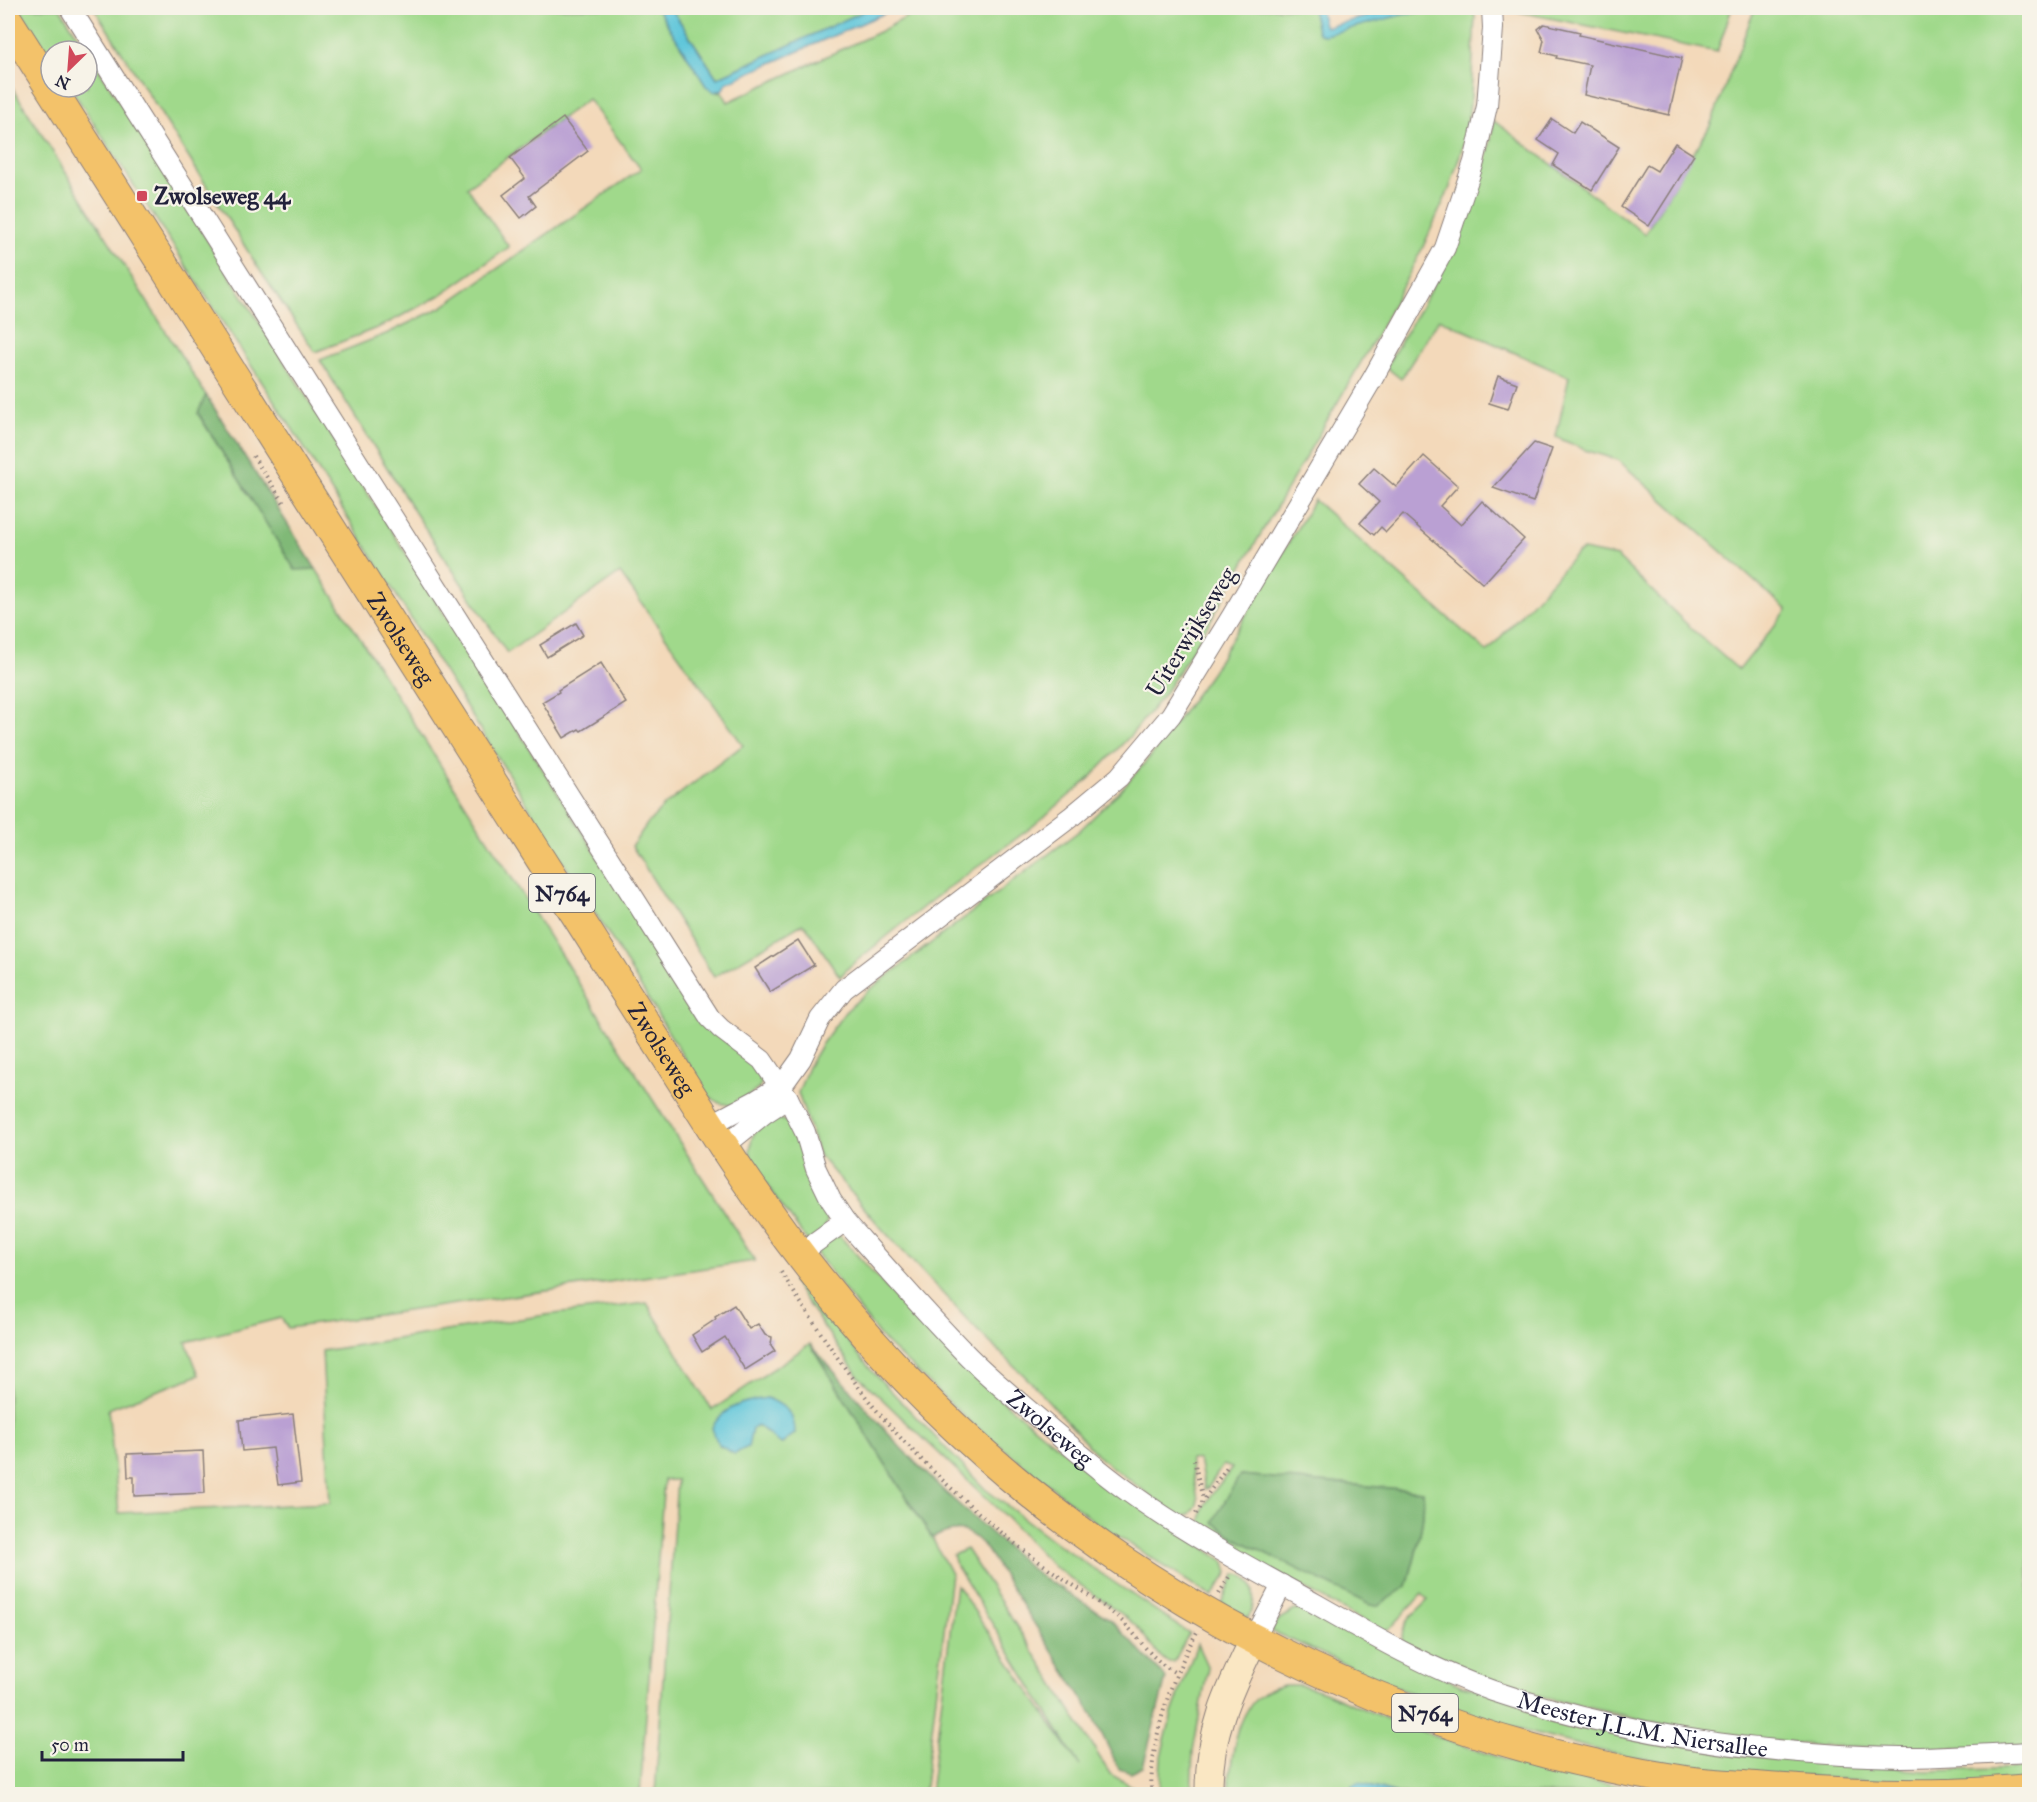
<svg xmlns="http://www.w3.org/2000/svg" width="2037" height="1802" font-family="'IM FELL Great Primer',serif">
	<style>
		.green { fill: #a0d98b; stroke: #617e63; stroke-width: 1.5; fill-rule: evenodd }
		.forest { fill: #80b977; stroke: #516e59; stroke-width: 1.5 }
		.water { fill: #5ec6da; stroke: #40748a; stroke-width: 1.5 }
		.building { fill: #baa0d3 }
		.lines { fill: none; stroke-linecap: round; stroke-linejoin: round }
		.street-casing { stroke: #8a7e7a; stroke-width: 22 }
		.secondary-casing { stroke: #8a7e7a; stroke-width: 29 }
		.primary-casing { stroke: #8a7e7a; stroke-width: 32 }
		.path { stroke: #8a7e7a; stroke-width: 4; stroke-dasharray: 1.5 4.5; stroke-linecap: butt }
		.street { stroke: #fff; stroke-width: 20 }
		.secondary { stroke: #fae7c3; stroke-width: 27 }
		.primary { stroke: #f3c26a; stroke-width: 30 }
		.poi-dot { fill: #d1495b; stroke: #f7f3e8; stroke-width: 2 }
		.labels { text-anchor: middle; stroke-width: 4.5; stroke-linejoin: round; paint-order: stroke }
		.shield { fill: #f7f3e8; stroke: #62616f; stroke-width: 1.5 }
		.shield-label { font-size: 22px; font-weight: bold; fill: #22223b }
		.poi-label { font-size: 24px; font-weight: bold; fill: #22223b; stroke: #f7f3e8; text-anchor: start }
		.street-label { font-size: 24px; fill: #22223b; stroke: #f7f3e8 }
	</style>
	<rect width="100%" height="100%" fill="#f7f3e8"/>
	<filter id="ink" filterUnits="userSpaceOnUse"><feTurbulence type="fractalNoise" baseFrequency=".0167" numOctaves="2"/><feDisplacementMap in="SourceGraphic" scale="12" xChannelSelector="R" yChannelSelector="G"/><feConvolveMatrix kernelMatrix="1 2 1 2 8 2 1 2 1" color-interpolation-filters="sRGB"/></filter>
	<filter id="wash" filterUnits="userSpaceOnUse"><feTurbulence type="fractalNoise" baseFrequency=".008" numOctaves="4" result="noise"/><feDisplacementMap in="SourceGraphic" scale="24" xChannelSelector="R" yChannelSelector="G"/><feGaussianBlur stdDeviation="1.35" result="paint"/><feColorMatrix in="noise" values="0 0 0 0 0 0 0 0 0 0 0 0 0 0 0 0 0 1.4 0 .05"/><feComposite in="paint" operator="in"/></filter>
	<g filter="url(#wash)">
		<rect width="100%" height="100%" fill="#f3d9ba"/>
		<g class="green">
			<polygon points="19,8 60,8 701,1019 759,1068 763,1080 758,1089 734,1106 719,1103 706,1094 619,951 293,430 70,87 87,87 87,51 51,51 51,58"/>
			<path d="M94 8H657L706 86 719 92 721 90 728 102 881 31 914 13 919 8H1312L1317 31C1369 21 1420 7 1473 8L1472 13 1475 15 1471 96 1465 139 1450 187 1422 249 1374 340 1203 633 1165 693 1131 735 1090 778 1032 827 932 900 849 967 840 977 806 926 802 924 714 977 632 846 647 824 664 806 743 745 620 573 507 653 414 511 320 360 386 334 442 307 641 169 588 99 467 187 509 247 439 296 382 326 315 352 261 272Z"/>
			<polygon points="671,8 871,8 717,78"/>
			<polygon points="1500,8 1732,8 1717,52"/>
			<path d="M1755 8H2029V1749L1819 1746 1677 1727 1550 1699 1493 1681 1418 1653 1403 1643C1398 1624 1416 1613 1428 1600L1422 1594 1390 1629 1384 1632 1205 1534C1191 1510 1219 1487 1232 1468L1223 1465 1208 1488 1205 1489 1199 1460 1190 1459 1198 1499 1197 1505 1190 1515 1179 1517 1101 1459 1033 1384 978 1331 883 1230 819 1155 798 1093 808 1067 821 1045 845 1012 869 990 1079 831 1120 791 1155 751 1212 672 1314 500 1487 652 1577 553 1583 550 1617 557 1694 631 1739 670 1787 610 1618 460 1585 450 1556 437 1569 377 1439 319 1401 379 1386 367C1432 286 1481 216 1494 121L1645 234 1710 126ZM1240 1475 1423 1491C1426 1523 1415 1555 1407 1586L1237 1539 1214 1522Z"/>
			<path d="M8 81 206 395 198 414 295 569H316L755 1261 288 1328 281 1318 186 1342 199 1375 108 1409 119 1513 330 1503 322 1351 546 1315 647 1303 712 1410 810 1344 932 1538 951 1574 924 1794H655L677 1480H664L640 1794H8ZM767 1398 795 1433 782 1444C773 1440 766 1430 757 1425L752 1429Z"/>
			<polygon points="776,1118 791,1123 798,1136 812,1183 827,1212 827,1221 823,1230 808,1242 753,1166 750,1151 752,1137 762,1123"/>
			<polygon points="838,1234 913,1317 999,1398 1086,1469 1225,1562 1228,1573 1212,1597 1094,1521 967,1419 881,1338 815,1251"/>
			<polygon points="798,1280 871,1370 985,1489 1059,1545 1189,1633 1174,1662 1167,1662 1161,1657 1136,1626 1118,1611 1054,1567 1006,1517 858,1376 792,1281"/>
			<polygon points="966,1549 1048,1674 1110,1774 1132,1786 1140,1794 930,1794 956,1584 1080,1766 956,1565 953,1555"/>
			<path d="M1239 1574C1257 1580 1256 1605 1248 1618L1221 1603 1235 1575Z"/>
			<polygon points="1295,1610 1308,1610 1462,1686 1861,1765 1925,1771 2029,1768 2029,1784 1973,1787 1722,1772 1606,1752 1516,1729 1460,1711 1403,1690 1271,1631 1279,1619"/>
			<polygon points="1197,1644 1208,1668 1193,1751 1191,1794 1159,1794 1161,1756 1172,1713"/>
			<path d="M1284 1685H1301L1319 1690 1392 1721 1532 1769 1645 1791 1676 1794H1397L1366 1785 1352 1786 1350 1794H1228C1231 1763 1234 1714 1262 1694 1268 1689 1277 1687 1284 1685Z"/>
		</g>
		<g class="forest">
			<polygon points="206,395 316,569 295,570 198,413"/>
			<path d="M810 1344 901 1448 945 1492 1037 1574 1110 1619 1166 1678 1143 1767 1131 1773 1119 1769 1091 1712 987 1550C968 1527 958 1526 932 1538Z"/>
			<path d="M1240 1475 1423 1491C1426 1523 1415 1555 1407 1586L1379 1605H1370L1237 1539 1213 1522Z"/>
		</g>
		<g class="water">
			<polygon points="657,8 671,8 717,78 871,8 893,8 885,13 726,83 723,89 715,92 706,86"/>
			<polygon points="1312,8 1320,8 1324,25 1326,27 1401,8 1447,8 1401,15 1325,35 1319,34 1317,31"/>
			<path d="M767 1398C784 1405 795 1413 795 1433L782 1444C772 1440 766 1430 757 1425L752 1429 748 1447 734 1454 718 1444 712 1428C722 1407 745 1401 767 1398Z"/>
			<polygon points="1358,1783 1397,1794 1350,1794 1352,1785"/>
		</g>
		<g id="blocks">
			<g class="building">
				<polygon points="1544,24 1580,32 1579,35 1682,58 1669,115 1584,95 1590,65 1556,58 1557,56 1541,52 1544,40 1538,29"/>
				<polygon points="563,118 588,151 529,196 536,206 521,218 503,195 525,178 510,158"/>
				<polygon points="1552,119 1573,133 1580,122 1619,147 1592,190 1553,165 1559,154 1538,140"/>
				<polygon points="1675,143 1694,155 1649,226 1621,207 1647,165 1657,171"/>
				<polygon points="1498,376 1517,383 1508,409 1489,403"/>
				<polygon points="1534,443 1552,449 1533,502 1493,488"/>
				<polygon points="1424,456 1458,486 1440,506 1461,525 1482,501 1524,539 1483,584 1403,514 1386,532 1381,527 1374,535 1360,523 1379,502 1359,484 1374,468 1396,487"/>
				<polygon points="576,623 583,635 547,657 540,645"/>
				<polygon points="601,663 626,703 581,731 579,729 564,738 542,702 559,692 558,690"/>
				<polygon points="798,940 814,965 770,992 755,968"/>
				<polygon points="734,1305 749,1329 758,1324 765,1335 772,1337 771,1345 775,1351 745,1370 725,1337 702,1352 692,1335 716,1319 715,1317"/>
				<polygon points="293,1414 301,1482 278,1485 273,1448 242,1451 239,1420"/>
				<polygon points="203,1451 205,1493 134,1496 134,1477 128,1477 127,1454"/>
			</g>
		</g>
	</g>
	<g filter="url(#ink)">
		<use href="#blocks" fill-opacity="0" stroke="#8a7e7a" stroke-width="1.5"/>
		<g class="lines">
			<g class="street-casing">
				<g id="street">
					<path id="s1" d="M70 8 710 1018 721 1029 762 1060 788 1098 805 1132 816 1169 831 1200 845 1221C884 1265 923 1310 964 1352 989 1378 1018 1401 1045 1424 1073 1448 1100 1472 1130 1493 1188 1535 1253 1569 1316 1604 1374 1637 1430 1669 1493 1691 1623 1734 1763 1755 1901 1757 1944 1757 1987 1754 2030 1752"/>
					<polyline points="710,1125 757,1100 780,1086 786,1080 801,1059 820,1019 844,989 1072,816 1119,777 1171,715 1232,616 1373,378 1445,248 1474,162 1487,106 1493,28 1492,8"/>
					<polyline points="723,1147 765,1113 788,1098"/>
					<polyline points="799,1254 845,1221"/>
					<polyline points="1254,1639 1282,1585"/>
				</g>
			</g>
			<g class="secondary-casing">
				<path id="secondary" d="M1209 1794C1208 1734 1228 1692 1254 1639"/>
			</g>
			<g class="primary-casing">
				<g id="primary">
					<path id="s2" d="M8 21 710 1125C774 1227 848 1322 934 1407 1134 1604 1407 1740 1686 1781 1709 1784 1733 1785 1756 1787 1818 1792 1881 1795 1944 1794 1972 1794 2001 1791 2030 1789"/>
				</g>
			</g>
			<g class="path">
				<polyline points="253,456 285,505"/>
				<path d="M781 1272C806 1311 832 1351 860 1389 899 1442 956 1495 1007 1537 1041 1566 1079 1587 1114 1614 1139 1634 1146 1657 1176 1673"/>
				<polyline points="1194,1460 1203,1500"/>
				<polyline points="1196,1514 1203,1501 1227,1467"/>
				<polyline points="1219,1594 1229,1577"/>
				<path d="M1151 1794C1151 1738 1170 1680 1197 1632"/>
			</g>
			<use href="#street" class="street"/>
			<use href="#secondary" class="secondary"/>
			<use href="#primary" class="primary"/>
		</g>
	</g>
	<rect class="poi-dot" x="136" y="190" width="12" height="12" rx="3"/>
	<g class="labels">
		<g class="shield">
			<rect x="529" y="874" width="66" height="38" rx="4.5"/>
			<rect x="1392" y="1694" width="66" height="38" rx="4.5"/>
		</g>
		<g class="shield-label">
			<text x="562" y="901">N764</text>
			<text x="1425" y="1721">N764</text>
		</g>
		<g class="poi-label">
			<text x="154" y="204">Zwolseweg 44</text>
		</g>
		<g class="street-label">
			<text transform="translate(1191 632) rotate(-58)" y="8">Uiterwijkseweg</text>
			<text dy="8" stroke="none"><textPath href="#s2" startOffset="732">Zwolseweg</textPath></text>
			<text dy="8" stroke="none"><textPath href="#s2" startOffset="1218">Zwolseweg</textPath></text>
			<text dy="8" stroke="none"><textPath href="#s1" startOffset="1737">Zwolseweg</textPath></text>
			<text dy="8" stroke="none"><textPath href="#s1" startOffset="2408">Meester J.L.M. Niersallee</textPath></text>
		</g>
	</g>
	<rect width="2037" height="1802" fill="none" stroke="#f7f3e8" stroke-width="30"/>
	<g transform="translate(69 69) rotate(205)"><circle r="28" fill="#f7f3e8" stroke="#a29fa3" stroke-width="1.5"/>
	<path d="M0-4.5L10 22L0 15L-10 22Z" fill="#d1495b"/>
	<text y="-9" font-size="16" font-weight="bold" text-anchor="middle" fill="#22223b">N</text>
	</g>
	<path d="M42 1751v9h141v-9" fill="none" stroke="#22223b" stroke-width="3"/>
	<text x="51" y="1751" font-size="18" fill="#22223b" stroke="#f7f3e8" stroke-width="4.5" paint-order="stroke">50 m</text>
</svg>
